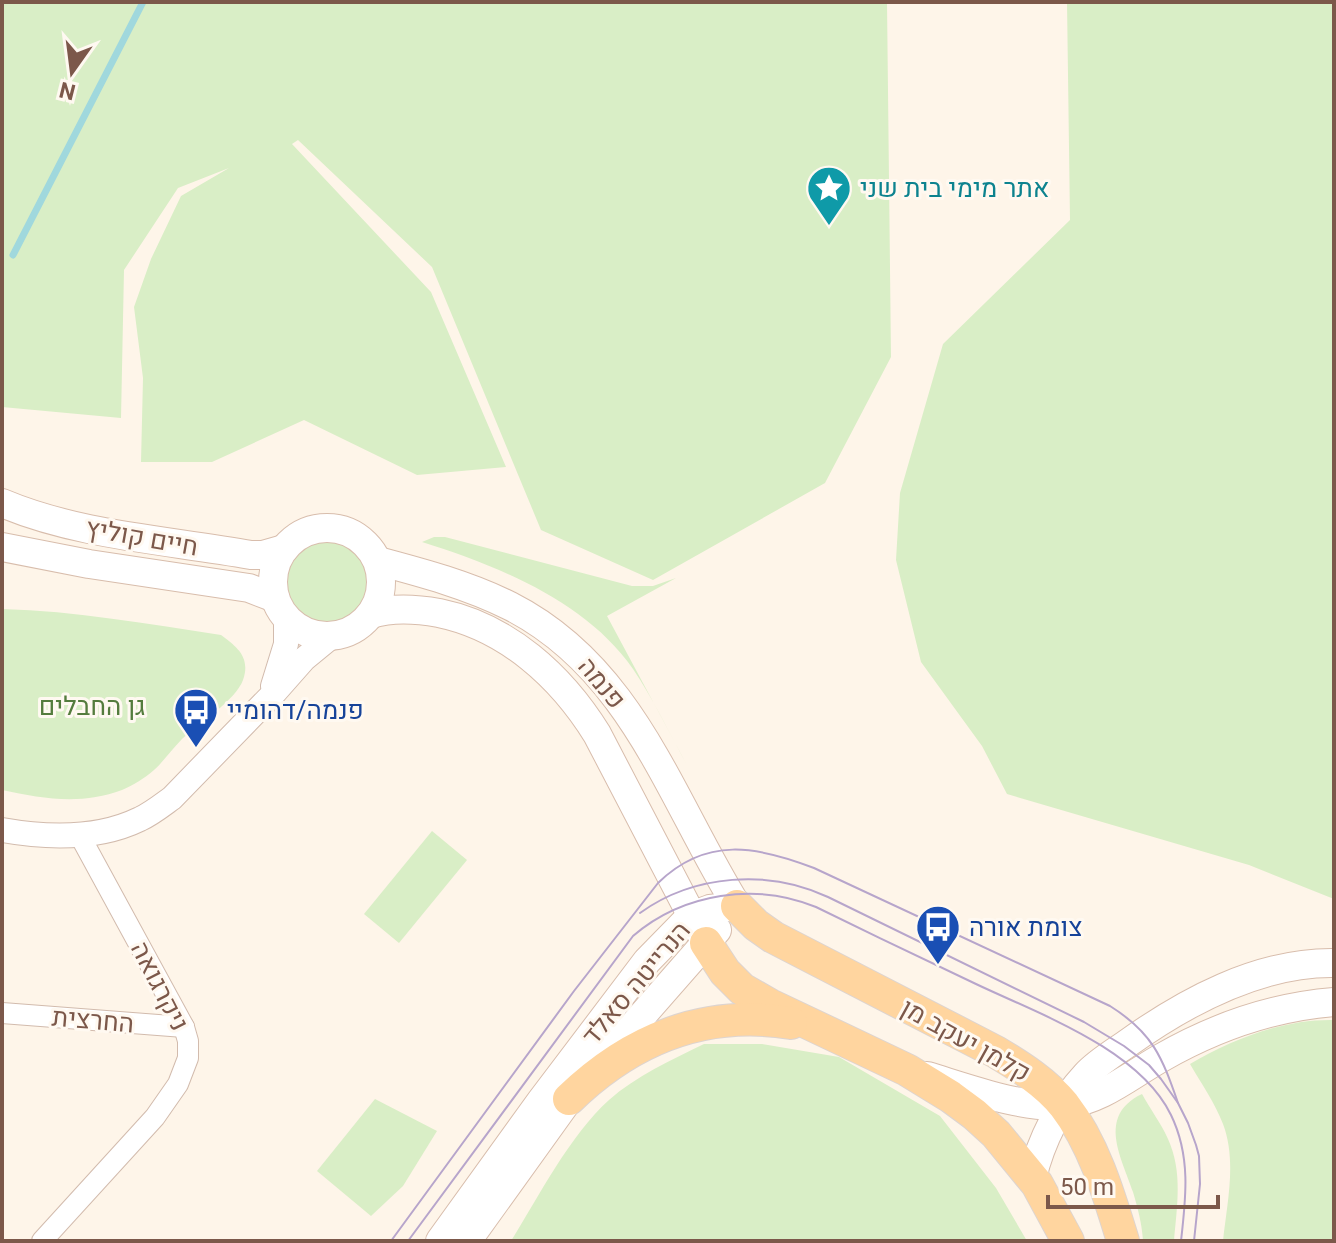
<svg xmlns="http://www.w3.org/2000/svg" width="1336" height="1243" font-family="Roboto,Heebo,sans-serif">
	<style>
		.green { fill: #d9eec6 }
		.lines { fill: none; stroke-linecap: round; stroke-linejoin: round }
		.stream { stroke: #a0d8dd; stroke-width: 7 }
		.minor-casing { stroke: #d2bbad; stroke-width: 22 }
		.tertiary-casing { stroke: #d2bbad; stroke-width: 26 }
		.secondary-casing { stroke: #d8bdac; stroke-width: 30 }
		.primary-casing { stroke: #ddd4d0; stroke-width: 34 }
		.minor { stroke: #fff; stroke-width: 20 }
		.tertiary { stroke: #fff; stroke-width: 24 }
		.secondary { stroke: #fff; stroke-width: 28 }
		.primary { stroke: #ffd59f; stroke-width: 32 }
		.tram { stroke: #b7a5cb; stroke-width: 2 }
		.labels { text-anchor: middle; stroke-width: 6; stroke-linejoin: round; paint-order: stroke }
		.culture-label { font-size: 26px; fill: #0d838f; stroke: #fff9f1; text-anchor: start }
		.street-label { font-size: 26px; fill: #7c584a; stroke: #fff9f1 }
		.park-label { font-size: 26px; fill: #547c3d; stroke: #fff9f1 }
		.transit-label { font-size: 26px; fill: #164399; stroke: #fff9f1; text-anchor: start }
	</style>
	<rect width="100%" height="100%" fill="#fef5e9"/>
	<g class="green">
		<polygon points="2,2 887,2 891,357 825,483 653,580 541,530 432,267 298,140 292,144 431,292 506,467 417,475 304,420 212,462 141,462 143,378 134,307 151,259 181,196 229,168 178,188 124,270 121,418 2,407"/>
		<polygon points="1067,2 1334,2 1334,899 1249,865 1007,794 982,746 921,662 896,560 900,493 943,344 1070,220"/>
		<path d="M434 537H445L632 586H653L676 578 607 616 687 765C670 734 652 697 633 669 586 601 498 566 422 542Z"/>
		<circle cx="328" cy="582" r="43"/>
		<path d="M2 609C76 611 148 624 221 635 237 647 251 657 243 680 236 700 199 723 182 739 172 749 164 761 154 770 145 778 132 786 122 790 82 805 43 799 2 790Z"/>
		<polygon points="432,831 467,860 399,943 364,914"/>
		<path d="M1334 1020V1241H1223C1227 1203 1237 1161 1223 1124 1215 1103 1201 1083 1190 1064 1233 1039 1283 1019 1334 1020Z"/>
		<path d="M704 1044H762L839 1057 940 1116 996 1188 1027 1241H511C539 1196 570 1135 609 1100 636 1076 671 1060 704 1044Z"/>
		<path d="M1142 1094C1150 1109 1161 1123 1168 1139 1183 1172 1177 1206 1174 1241H1143C1142 1224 1138 1209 1133 1192 1122 1158 1096 1116 1142 1094Z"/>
		<polygon points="375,1099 437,1131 403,1186 371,1216 317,1171"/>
	</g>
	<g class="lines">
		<polyline class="stream" points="13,255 143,2"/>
		<g class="minor-casing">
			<g id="minor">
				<polyline points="2,1013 184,1027"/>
				<polyline points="42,1241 155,1117 178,1084 188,1058 188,1041 184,1027 80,836"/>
			</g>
		</g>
		<g class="tertiary-casing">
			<g id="tertiary">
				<polyline points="273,686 286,644 286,616"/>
				<path d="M2 830C47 838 97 840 140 819 151 814 161 806 172 798L274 693 304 659 332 636"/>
			</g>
		</g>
		<g class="secondary-casing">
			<g id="secondary">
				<path d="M2 503C80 536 169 540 251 555H263L284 549"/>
				<circle cx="327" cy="582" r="54"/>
				<polyline points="2,547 89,564 249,588 275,598"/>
				<path d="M378 561C423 573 468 585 510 606 632 668 670 798 737 906"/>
				<path d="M371 614C393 607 417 609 439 613 507 627 561 676 597 734L706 943"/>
				<path d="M927 1076C964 1087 1026 1110 1064 1105 1102 1100 1129 1076 1161 1058 1215 1027 1272 1007 1334 1002"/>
				<path d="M1032 1178C1041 1140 1060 1103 1086 1075 1097 1063 1112 1054 1125 1045 1185 1002 1258 962 1334 963"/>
				<polyline points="440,1241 541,1101 647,961 691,916 710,909 737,906"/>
				<polyline points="467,1241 569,1099 717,930"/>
			</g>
		</g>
		<g class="primary-casing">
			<g id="primary">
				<path d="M737 906 756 925 773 937 996 1052C1021 1067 1046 1083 1064 1105 1094 1144 1109 1195 1123 1241"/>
				<polyline points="706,943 725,972 742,989 770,1005 907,1070 951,1097 974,1114 996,1134 1037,1184 1068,1241"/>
				<path d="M569 1099C631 1039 705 1009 791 1023"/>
			</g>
		</g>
		<use href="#minor" class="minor"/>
		<use href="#tertiary" class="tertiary"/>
		<use href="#secondary" class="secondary"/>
		<use href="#primary" class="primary"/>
		<g class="tram">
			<path d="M640 913C694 874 769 869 828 897L1084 1022 1124 1046 1149 1065 1161 1079 1178 1103 1188 1123 1196 1145 1199 1156 1200 1184 1194 1241"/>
			<path d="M391 1241 574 991 658 883C706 836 757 846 814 868L1110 1006C1153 1033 1162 1057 1178 1103"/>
			<path d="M408 1241 633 936C683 893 756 882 816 907 869 933 923 959 976 984 1039 1014 1139 1049 1171 1115 1191 1156 1186 1198 1181 1241"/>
		</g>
	</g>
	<defs>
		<g id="sight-pin" transform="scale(2.3)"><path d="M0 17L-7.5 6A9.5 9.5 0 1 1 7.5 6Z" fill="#0f9aa8" stroke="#fff9f1"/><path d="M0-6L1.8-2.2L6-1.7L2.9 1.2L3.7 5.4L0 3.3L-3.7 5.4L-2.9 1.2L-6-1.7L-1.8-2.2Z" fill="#fff"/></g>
		<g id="bus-pin" transform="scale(2.3)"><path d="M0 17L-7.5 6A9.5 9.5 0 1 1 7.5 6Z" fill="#1a4fb4" stroke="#fff9f1"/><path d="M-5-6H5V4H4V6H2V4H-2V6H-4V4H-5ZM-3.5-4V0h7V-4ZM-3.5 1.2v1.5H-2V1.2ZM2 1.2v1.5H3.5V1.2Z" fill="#fff"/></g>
	</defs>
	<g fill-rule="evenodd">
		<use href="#sight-pin" x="829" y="188"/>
		<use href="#bus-pin" x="196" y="710"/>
		<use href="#bus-pin" x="938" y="927"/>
	</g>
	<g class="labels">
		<g class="culture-label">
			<text x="860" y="197">אתר מימי בית שני</text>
		</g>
		<g class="street-label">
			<text transform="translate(142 537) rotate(10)" y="9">חיים קוליץ</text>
			<text transform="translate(602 683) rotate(50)" y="9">פנמה</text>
			<text transform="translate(636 983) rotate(-50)" y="9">הנרייטה סאלד</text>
			<text transform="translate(160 986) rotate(63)" y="9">ניקרגואה</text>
			<text transform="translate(93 1020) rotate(5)" y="9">החרצית</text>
			<text transform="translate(966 1040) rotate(29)" y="9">קלמן יעקב מן</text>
		</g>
		<g class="park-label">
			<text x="92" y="715">גן החבלים</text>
		</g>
		<g class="transit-label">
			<text x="227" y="719">פנמה/דהומיי</text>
			<text x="969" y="936">צומת אורה</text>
		</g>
	</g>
	<rect width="1336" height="1243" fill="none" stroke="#7c584a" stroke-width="8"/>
	<g transform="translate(72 72) rotate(194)" stroke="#fff9f1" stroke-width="6" paint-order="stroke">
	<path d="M0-6L14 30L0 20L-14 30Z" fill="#7c584a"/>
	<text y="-12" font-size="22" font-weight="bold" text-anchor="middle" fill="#7c584a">N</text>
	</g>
	<path d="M1048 1195v12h170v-12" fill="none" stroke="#7c584a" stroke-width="4"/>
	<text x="1060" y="1195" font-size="24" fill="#7c584a" stroke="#fff9f1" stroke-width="6" paint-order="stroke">50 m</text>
</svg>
